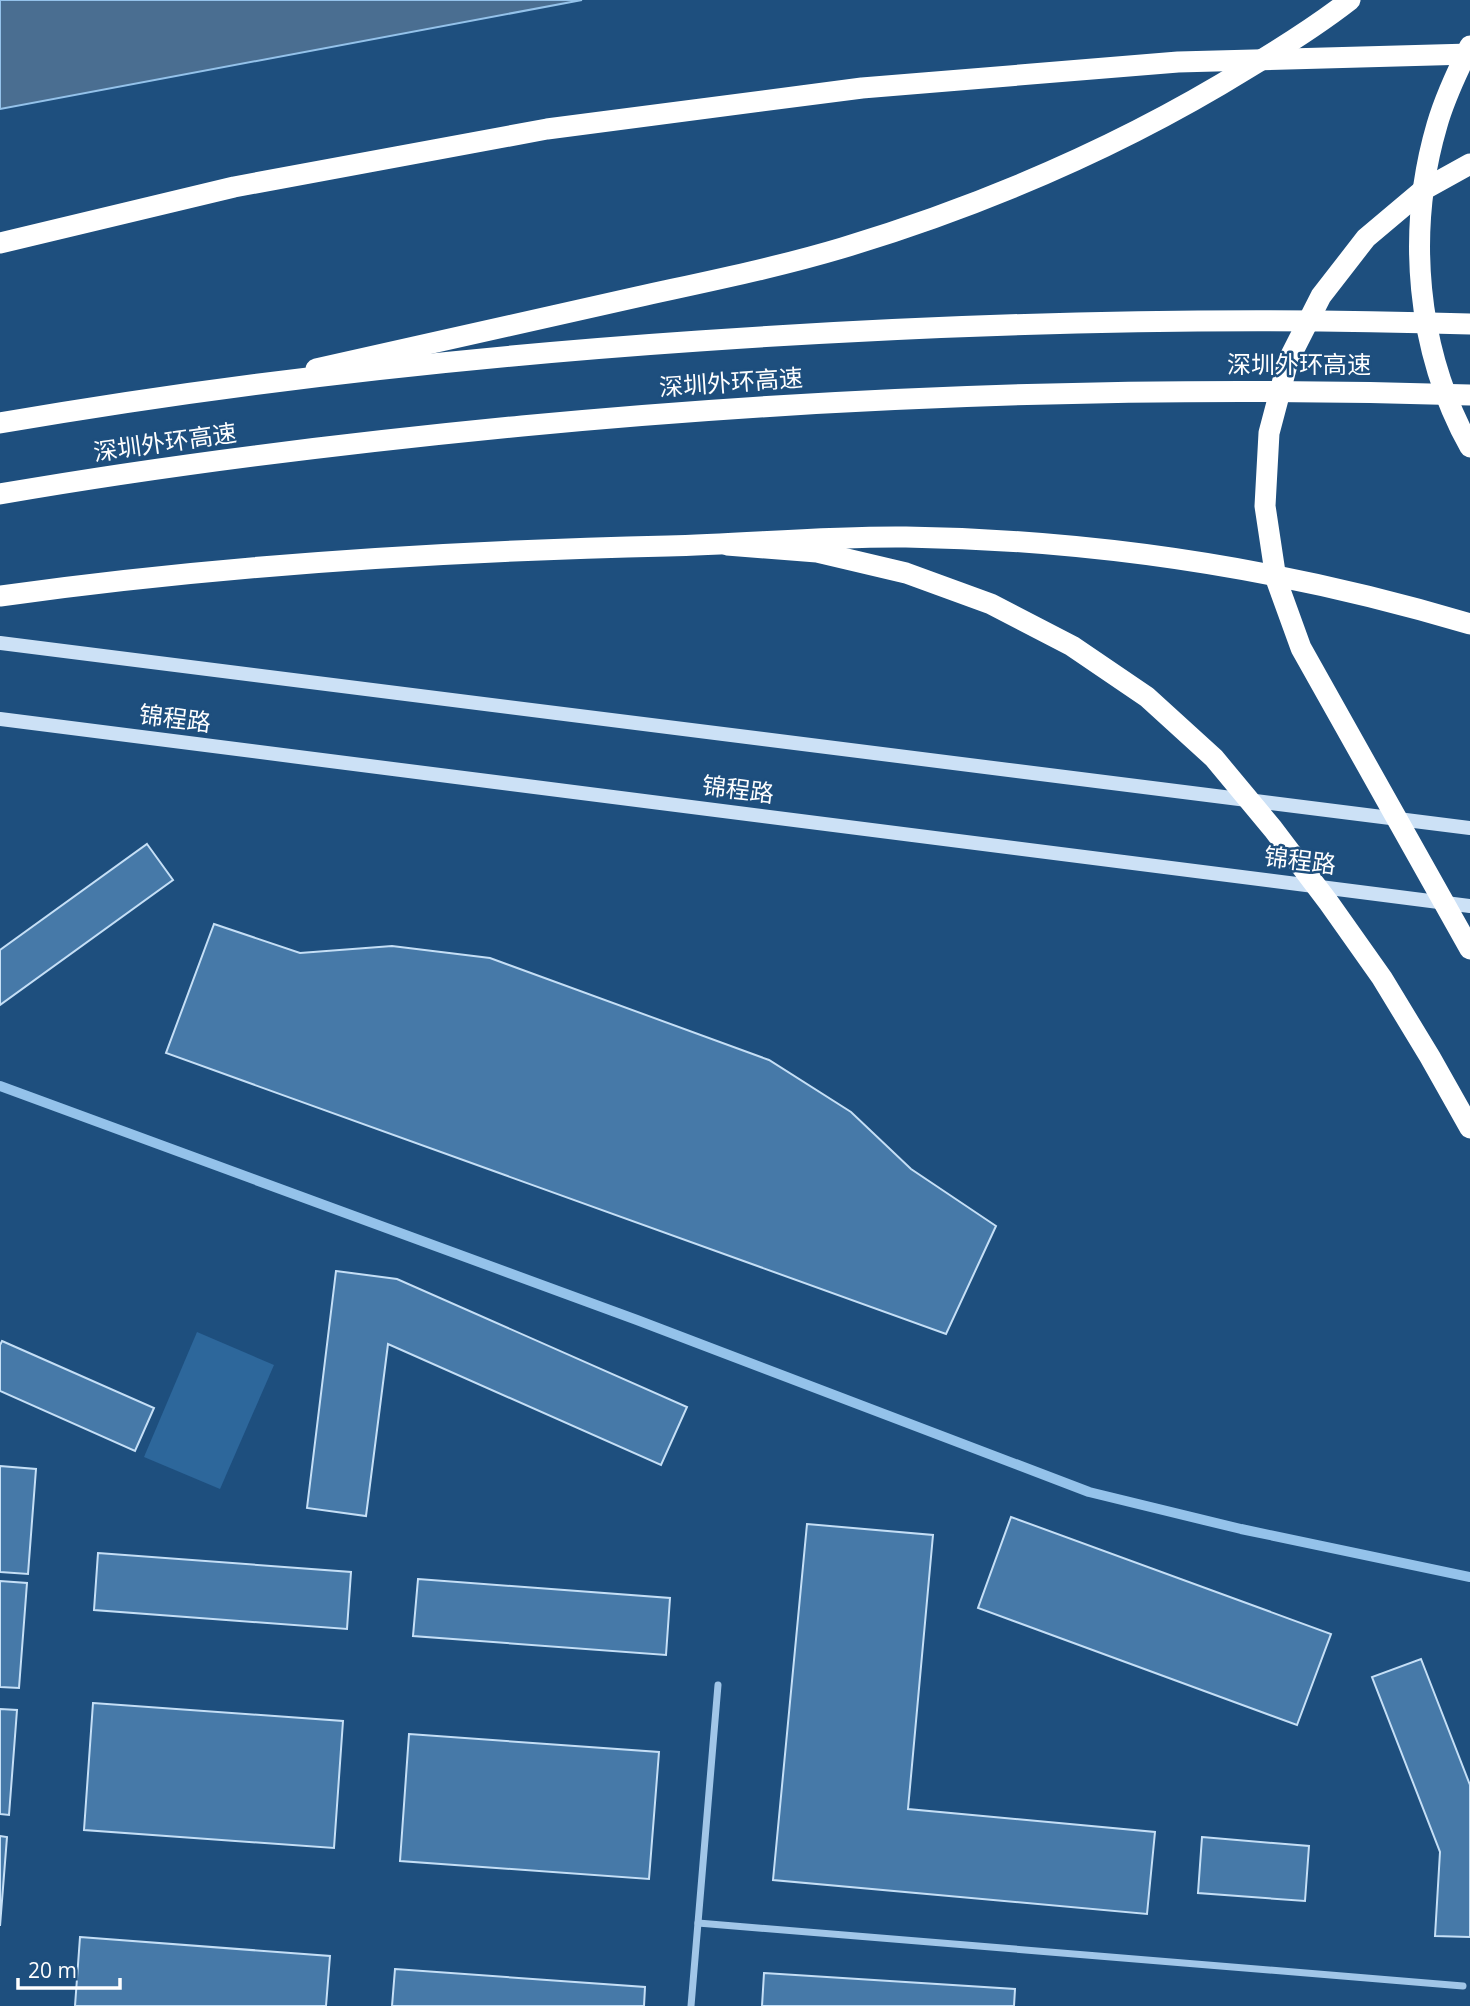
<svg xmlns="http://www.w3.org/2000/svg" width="1470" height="2006" font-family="'Open Sans','Noto Sans SC',sans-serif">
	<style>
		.green { fill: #2d679b }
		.water { fill: #4a6e91; stroke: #94c2ea; stroke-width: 2 }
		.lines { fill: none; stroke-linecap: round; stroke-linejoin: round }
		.stream { stroke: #94c2ea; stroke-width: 10 }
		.building { fill: #4679a8; stroke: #c5dff6; stroke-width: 2 }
		.minor { stroke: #a1c6e8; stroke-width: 7 }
		.secondary { stroke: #cce1f6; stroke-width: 14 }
		.motorway { stroke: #fff; stroke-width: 21 }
		.motorway-bridge { stroke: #fff; stroke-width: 21 }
		.labels { text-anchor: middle; stroke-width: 5; stroke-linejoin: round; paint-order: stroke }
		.street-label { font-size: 24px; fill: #fff; stroke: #1e4f7e }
	</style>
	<rect width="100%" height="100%" fill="#1e4f7e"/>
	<polygon class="green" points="197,1332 274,1365 220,1489 144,1457"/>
	<polygon class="water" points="0,0 582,0 0,109"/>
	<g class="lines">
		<polyline class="stream" points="0,1086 637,1320 1089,1492 1241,1529 1470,1577"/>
	</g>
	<g class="building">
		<polygon points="147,844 173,880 0,1005 0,950"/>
		<polygon points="214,924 300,953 392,946 490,958 769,1060 851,1112 911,1169 996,1226 946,1334 166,1053"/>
		<polygon points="336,1271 397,1279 687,1407 661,1465 388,1344 366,1516 307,1508"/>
		<polygon points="2,1341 154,1408 135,1451 0,1391 0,1345"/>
		<polygon points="0,1466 36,1469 28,1574 0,1572"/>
		<polygon points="1011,1517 1331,1634 1297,1725 978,1608"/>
		<polygon points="807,1524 933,1535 908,1809 1155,1832 1147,1914 773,1880"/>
		<polygon points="98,1553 351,1572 347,1629 94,1610"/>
		<polygon points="418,1579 670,1598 666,1655 413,1636"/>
		<polygon points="0,1581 27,1583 19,1688 0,1687"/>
		<polygon points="1421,1659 1470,1785 1470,1937 1435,1936 1440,1852 1372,1677"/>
		<polygon points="93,1703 343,1721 334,1848 84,1830"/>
		<polygon points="0,1709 17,1710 9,1815 0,1814"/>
		<polygon points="409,1734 659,1752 649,1879 400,1861"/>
		<polygon points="0,1836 7,1837 0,1926"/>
		<polygon points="1202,1837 1309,1846 1305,1901 1198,1893"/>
		<polygon points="80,1937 330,1956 326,2006 75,2006"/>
		<polygon points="395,1969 645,1987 644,2006 392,2006"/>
		<polygon points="764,1973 1015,1989 1014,2006 762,2006"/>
	</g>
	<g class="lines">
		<g class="minor">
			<polyline points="698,1923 1463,1986"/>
			<polyline points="691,2006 718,1685"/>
		</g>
		<g class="secondary">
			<polyline points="0,643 1470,828"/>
			<polyline points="0,719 1470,906"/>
		</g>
		<g class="motorway">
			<path d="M1470 46C1457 72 1445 97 1437 125 1406 231 1416 350 1470 447"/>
			<path d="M316 369C423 345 530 321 637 297 705 282 775 268 842 248 984 205 1122 146 1248 68 1283 47 1318 25 1350 0"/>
			<path d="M0 596C221 565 445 551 668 546 747 544 826 536 906 537 1097 540 1286 569 1470 624"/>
		</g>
		<g class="motorway-bridge">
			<polyline points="1470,164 1423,190 1366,238 1321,296 1288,361 1269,433 1265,506 1276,579 1301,648 1470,949"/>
			<polyline points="0,243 234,187 547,129 862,88 1178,62 1470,54"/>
			<path d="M0 423C231 383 465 357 699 341 956 323 1213 316 1470 324"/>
			<path d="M0 494C173 464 347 443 522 426 837 396 1154 385 1470 395"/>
			<polyline points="727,545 817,552 906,573 991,604 1072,646 1147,697 1214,758 1273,829 1329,903 1382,978 1430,1057 1470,1128"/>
		</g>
	</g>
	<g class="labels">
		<g class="street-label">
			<text x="1299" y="373">深圳外环高速</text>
			<text transform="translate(731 383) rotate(-4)" y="8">深圳外环高速</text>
			<text transform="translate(165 443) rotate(-8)" y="8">深圳外环高速</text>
			<text transform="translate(175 719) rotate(7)" y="8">锦程路</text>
			<text transform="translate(738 790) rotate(7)" y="8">锦程路</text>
			<text transform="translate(1300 861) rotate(7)" y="8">锦程路</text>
		</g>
	</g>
	<path d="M18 1978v10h102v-10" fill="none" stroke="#ffffff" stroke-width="3.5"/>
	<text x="28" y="1978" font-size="21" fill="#ffffff" stroke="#1e4f7e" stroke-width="5" paint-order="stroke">20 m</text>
</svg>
